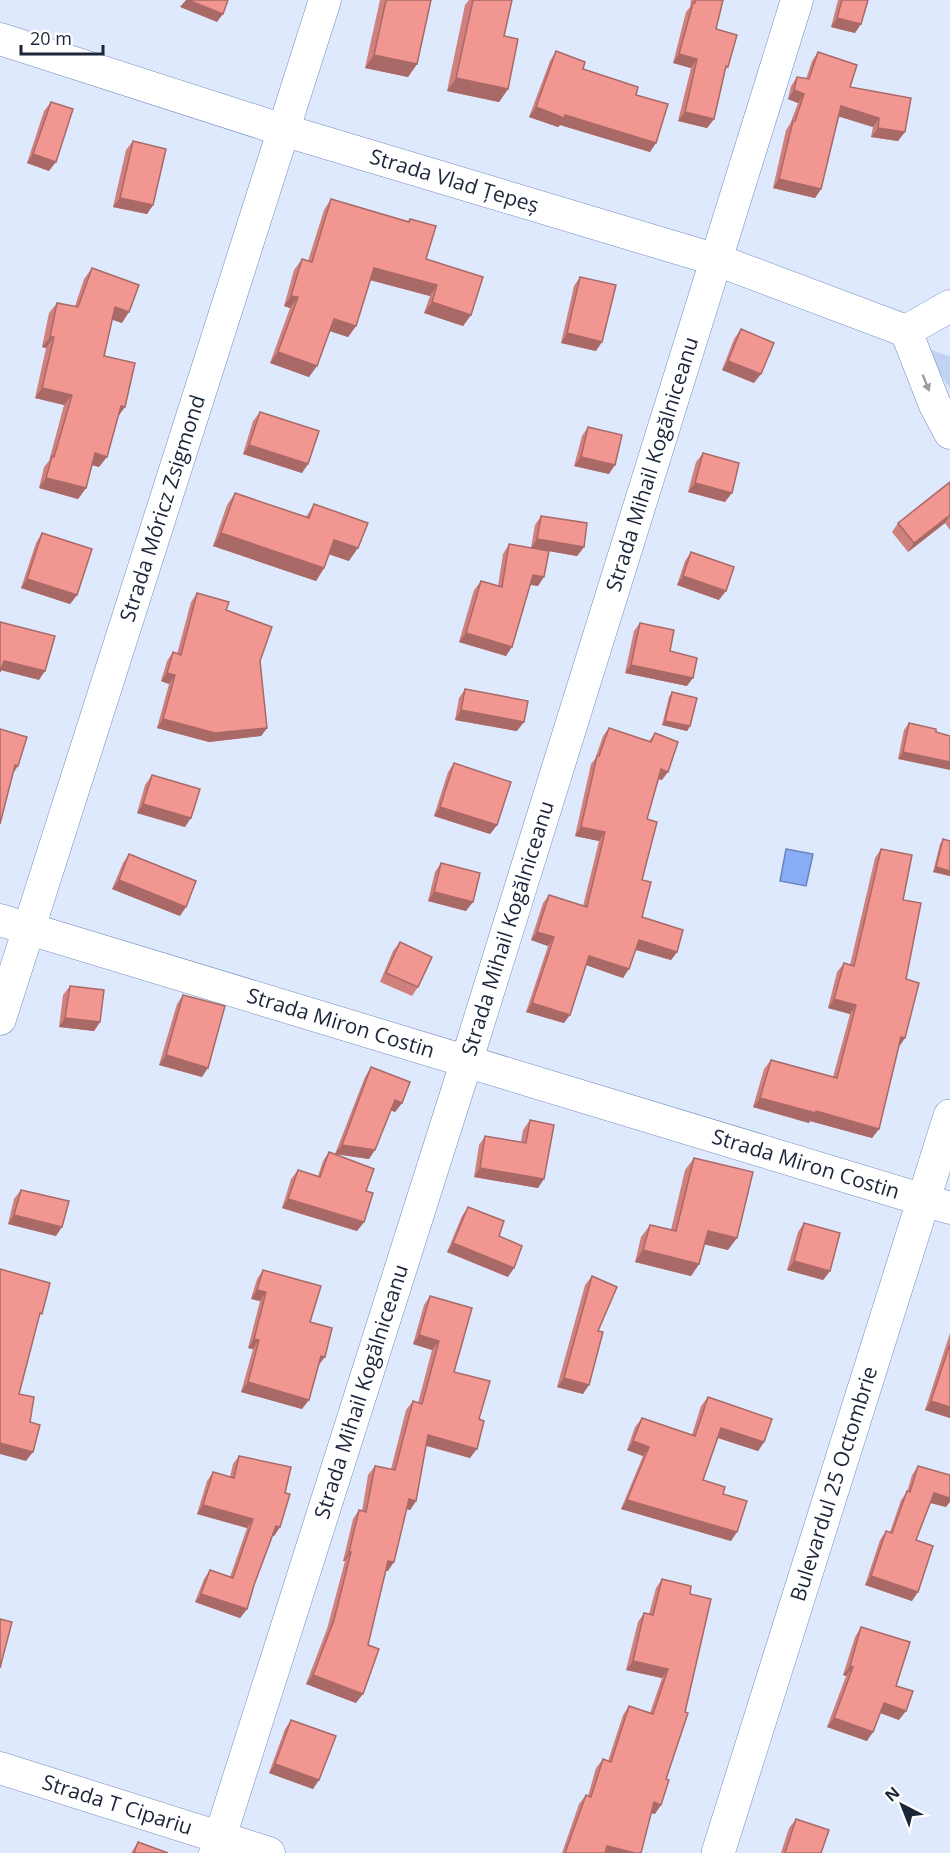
<svg xmlns="http://www.w3.org/2000/svg" width="950" height="1853" font-family="'Open Sans',sans-serif">
	<style>
		.green { fill: #c2d2f2 }
		.water { fill: #89adf4; stroke: #6884bc; stroke-width: 1.5 }
		.lines { fill: none; stroke-linecap: round; stroke-linejoin: round }
		.minor-casing { stroke: #738cbd; stroke-width: 33 }
		.major-casing { stroke: #738cbd; stroke-width: 34 }
		.minor { stroke: #fff; stroke-width: 32 }
		.major { stroke: #fff; stroke-width: 33 }
		.wall { fill: #d0817d }
		.shaded-wall { fill: #a96966 }
		.building { fill: #f29691; stroke: #a96966; stroke-width: 1.5 }
		.oneway { fill: #999da6 }
		.labels { text-anchor: middle; stroke-width: 6; stroke-linejoin: round; paint-order: stroke }
		.street-label { font-size: 21px; fill: #1c263a; stroke: #fff }
	</style>
	<rect width="100%" height="100%" fill="#dee9fe"/>
	<polygon class="green" points="920,347 950,356 950,388"/>
	<polygon class="water" points="786,849 813,854 806,886 780,881"/>
	<g class="lines">
		<g class="minor-casing">
			<g id="minor">
				<path id="s1" d="M0 39 283 130 717 260 906 331"/>
				<polyline points="906,331 935,405 950,433"/>
				<polyline points="906,331 950,306"/>
				<path id="s2" d="M0 920 950 1208"/>
				<path id="s3" d="M0 1019 325 0"/>
				<path id="s4" d="M0 1768 269 1853"/>
				<path id="s5" d="M215 1853 466 1063 797 0"/>
			</g>
		</g>
		<g class="major-casing">
			<g id="major">
				<path id="s6" d="M718 1853 950 1116"/>
			</g>
		</g>
		<use href="#minor" class="minor"/>
		<use href="#major" class="major"/>
	</g>
	<g class="wall">
		<polygon points="380,0 431,0 417,64 408,77 365,68"/>
		<polygon points="469,0 473,0 504,36 508,89 499,102 447,91 465,5"/>
		<polygon points="691,0 723,0 716,29 728,67 725,70 714,119 707,128 678,121 691,68 673,63 686,12 690,7"/>
		<polygon points="838,0 868,0 855,33 831,27"/>
		<polygon points="556,51 583,69 636,95 650,152 560,125 558,127 529,117 550,61"/>
		<polygon points="818,52 850,87 911,98 898,141 871,137 873,127 838,116 821,189 815,198 773,188 786,130 790,124 798,103 788,99 791,86 797,77 806,79 812,61"/>
		<polygon points="51,102 49,171 27,163 44,111"/>
		<polygon points="133,141 153,205 147,214 113,207 126,150"/>
		<polygon points="331,199 408,221 410,219 426,259 471,315 463,326 424,313 430,296 370,280 356,326 348,337 330,331 309,377 270,363 290,308 284,306 294,270 302,259 308,261 324,210"/>
		<polygon points="92,268 122,323 112,319 104,356 118,417 99,467 92,465 86,488 78,499 39,488 44,467 49,461 64,405 35,398 46,348 42,347 49,313 57,303 75,306 84,279"/>
		<polygon points="580,277 596,351 561,343 574,286"/>
		<polygon points="741,329 754,383 722,370 734,339"/>
		<polygon points="260,412 302,473 243,454 253,421"/>
		<polygon points="588,427 609,474 574,466 582,436"/>
		<polygon points="703,453 725,502 688,492 696,462"/>
		<polygon points="950,482 950,530 945,523 908,552 892,532 898,523"/>
		<polygon points="235,493 306,517 314,504 349,561 329,554 324,568 316,581 213,546 227,505"/>
		<polygon points="541,516 584,547 577,556 549,551 538,586 530,585 506,656 459,642 474,590 481,581 498,586 503,554 509,544 531,548 535,525"/>
		<polygon points="42,533 77,595 70,604 21,588 36,543"/>
		<polygon points="691,552 719,600 677,585 685,561"/>
		<polygon points="197,593 226,610 260,661 267,728 261,736 209,742 157,728 169,684 161,681 167,661 173,652 177,654 191,602"/>
		<polygon points="640,623 670,651 687,686 625,673 634,631"/>
		<polygon points="465,689 517,731 455,720 459,698"/>
		<polygon points="672,692 690,726 687,731 662,725 669,697"/>
		<polygon points="909,723 936,732 898,759 904,730"/>
		<polygon points="609,728 649,741 655,733 662,780 659,779 647,819 642,880 642,917 677,952 671,960 636,950 623,978 586,965 564,1023 526,1012 548,946 531,940 543,903 549,895 583,906 599,841 575,836 591,764 595,759 603,736"/>
		<polygon points="454,763 497,825 490,834 434,816 448,772"/>
		<polygon points="152,775 185,827 137,813 145,785"/>
		<polygon points="943,839 950,841 950,876 933,872 940,844"/>
		<polygon points="881,849 903,900 906,979 899,1047 879,1129 872,1138 810,1121 809,1123 753,1107 764,1069 771,1060 833,1077 850,1014 828,1008 837,972 844,963 850,965 875,858"/>
		<polygon points="129,854 180,916 112,889 123,863"/>
		<polygon points="441,863 466,911 428,901 435,872"/>
		<polygon points="400,942 418,987 412,996 380,982 393,951"/>
		<polygon points="70,986 100,1022 94,1031 59,1027 63,995"/>
		<polygon points="183,995 202,1077 159,1065 177,1004"/>
		<polygon points="371,1067 402,1103 395,1112 391,1110 369,1159 335,1154 365,1077"/>
		<polygon points="530,1120 538,1188 474,1177 479,1145 485,1136 521,1142 523,1130"/>
		<polygon points="329,1152 366,1191 364,1222 357,1231 282,1208 291,1179 298,1170 318,1176 323,1161"/>
		<polygon points="694,1158 728,1250 704,1244 699,1264 691,1276 635,1262 641,1237 650,1225 671,1230 685,1170"/>
		<polygon points="21,1190 56,1236 8,1224 14,1199"/>
		<polygon points="468,1207 499,1236 508,1277 447,1252 462,1216"/>
		<polygon points="804,1223 830,1271 823,1280 787,1270 798,1232"/>
		<polygon points="263,1270 310,1322 318,1366 302,1409 241,1392 253,1349 248,1348 260,1301 251,1299 257,1279"/>
		<polygon points="592,1276 598,1331 583,1394 557,1387 585,1285"/>
		<polygon points="430,1296 454,1372 479,1419 470,1458 426,1446 416,1501 410,1510 407,1509 388,1571 386,1571 368,1645 356,1703 306,1684 327,1629 345,1561 343,1561 353,1519 359,1510 362,1511 368,1475 375,1466 391,1469 406,1410 413,1401 418,1403 432,1350 413,1344 424,1305"/>
		<polygon points="950,1333 950,1418 925,1410"/>
		<polygon points="708,1397 764,1442 758,1451 718,1438 703,1480 723,1494 731,1541 621,1509 643,1456 627,1450 635,1427 642,1418 692,1435 701,1406"/>
		<polygon points="239,1456 285,1493 280,1527 274,1536 273,1535 254,1585 247,1609 240,1618 195,1602 204,1579 210,1570 230,1577 247,1528 197,1514 207,1481 213,1472 230,1477 233,1464"/>
		<polygon points="918,1466 946,1507 930,1503 916,1540 912,1601 865,1585 880,1540 886,1531 890,1532 901,1500 907,1492 912,1475"/>
		<polygon points="662,1579 690,1594 655,1814 651,1813 641,1853 562,1853 579,1804 586,1795 588,1796 596,1768 603,1759 608,1761 623,1715 629,1706 650,1713 662,1678 626,1670 638,1622 644,1613 649,1614 656,1588"/>
		<polygon points="861,1627 896,1686 899,1720 880,1713 867,1741 827,1727 846,1676 843,1675 855,1637"/>
		<polygon points="291,1720 313,1789 269,1773 285,1729"/>
		<polygon points="796,1819 821,1853 781,1853 789,1828"/>
		<polygon points="138,1842 168,1853 131,1853"/>
	</g>
	<g class="shaded-wall">
		<polygon points="186,0 188,0 223,14 217,22 180,7"/>
		<polygon points="837,18 861,24 855,33 831,27"/>
		<polygon points="679,54 697,59 691,68 673,63"/>
		<polygon points="374,55 417,64 408,77 365,68"/>
		<polygon points="456,78 508,89 499,102 447,91"/>
		<polygon points="794,90 804,94 798,103 788,99"/>
		<polygon points="841,106 879,118 873,127 834,115"/>
		<polygon points="536,107 565,115 656,143 650,152 560,125 558,127 529,117"/>
		<polygon points="685,112 714,119 707,128 678,121"/>
		<polygon points="878,128 905,132 898,141 871,137"/>
		<polygon points="33,154 56,162 49,171 27,163"/>
		<polygon points="779,179 821,189 815,198 773,188"/>
		<polygon points="120,198 153,205 147,214 113,207"/>
		<polygon points="374,268 437,285 430,296 366,279"/>
		<polygon points="291,296 298,297 290,308 284,306"/>
		<polygon points="432,302 471,315 463,326 424,313"/>
		<polygon points="115,307 129,312 122,323 107,318"/>
		<polygon points="334,319 356,326 348,337 326,330"/>
		<polygon points="567,333 602,342 596,351 561,343"/>
		<polygon points="50,337 54,337 46,348 42,347"/>
		<polygon points="278,352 317,366 309,377 270,363"/>
		<polygon points="728,361 761,374 754,383 722,370"/>
		<polygon points="42,388 72,395 64,405 35,398"/>
		<polygon points="121,406 125,407 117,418"/>
		<polygon points="249,445 308,464 302,473 243,454"/>
		<polygon points="95,453 107,457 99,467 88,464"/>
		<polygon points="581,457 615,465 609,474 574,466"/>
		<polygon points="46,478 86,488 78,499 39,488"/>
		<polygon points="695,483 732,493 725,502 688,492"/>
		<polygon points="950,515 945,523 908,552 914,543"/>
		<polygon points="221,533 324,568 316,581 213,546"/>
		<polygon points="537,539 584,547 577,556 531,548"/>
		<polygon points="334,540 358,548 349,561 325,553"/>
		<polygon points="533,575 544,577 538,586 527,584"/>
		<polygon points="683,576 726,591 719,600 677,585"/>
		<polygon points="27,579 77,595 70,604 21,588"/>
		<polygon points="466,633 512,647 506,656 459,642"/>
		<polygon points="4,661 45,671 39,680 0,670"/>
		<polygon points="631,665 693,678 687,686 625,673"/>
		<polygon points="167,673 175,675 169,684 161,681"/>
		<polygon points="461,710 524,722 517,731 455,720"/>
		<polygon points="163,719 267,728 261,736 209,742 157,728"/>
		<polygon points="665,721 690,726 687,731 662,725"/>
		<polygon points="903,752 950,762 950,770 898,759"/>
		<polygon points="15,765 18,766 12,775"/>
		<polygon points="661,769 668,772 662,780 655,778"/>
		<polygon points="143,804 191,818 185,827 137,813"/>
		<polygon points="440,807 497,825 490,834 434,816"/>
		<polygon points="581,827 605,832 599,841 575,836"/>
		<polygon points="936,867 950,871 950,876 933,872"/>
		<polygon points="119,880 186,907 180,916 112,889"/>
		<polygon points="434,892 473,902 466,911 428,901"/>
		<polygon points="537,932 554,937 548,946 531,940"/>
		<polygon points="639,940 677,952 671,960 633,949"/>
		<polygon points="589,956 629,969 623,978 583,964"/>
		<polygon points="834,999 856,1005 850,1014 828,1008"/>
		<polygon points="532,1003 570,1015 564,1023 526,1012"/>
		<polygon points="65,1018 100,1022 94,1031 59,1027"/>
		<polygon points="901,1037 905,1038 899,1047"/>
		<polygon points="166,1055 208,1068 202,1077 159,1065"/>
		<polygon points="760,1098 816,1111 879,1129 872,1138 810,1121 809,1123 753,1107"/>
		<polygon points="395,1100 402,1103 395,1112 388,1109"/>
		<polygon points="342,1145 375,1150 369,1159 335,1154"/>
		<polygon points="480,1168 544,1179 538,1188 474,1177"/>
		<polygon points="288,1199 364,1222 357,1231 282,1208"/>
		<polygon points="14,1215 62,1227 56,1236 8,1224"/>
		<polygon points="708,1231 737,1238 728,1250 699,1243"/>
		<polygon points="453,1243 514,1268 508,1277 447,1252"/>
		<polygon points="643,1250 699,1264 691,1276 635,1262"/>
		<polygon points="794,1261 830,1271 823,1280 787,1270"/>
		<polygon points="257,1290 266,1292 260,1301 251,1299"/>
		<polygon points="419,1335 439,1341 432,1350 413,1344"/>
		<polygon points="254,1339 259,1340 253,1349 248,1348"/>
		<polygon points="321,1356 325,1357 318,1366"/>
		<polygon points="564,1378 589,1385 583,1394 557,1387"/>
		<polygon points="248,1382 309,1400 302,1409 241,1392"/>
		<polygon points="931,1401 950,1407 950,1418 925,1410"/>
		<polygon points="721,1428 764,1442 758,1451 715,1437"/>
		<polygon points="428,1435 477,1449 470,1458 421,1444"/>
		<polygon points="633,1441 649,1447 643,1456 627,1450"/>
		<polygon points="0,1443 33,1452 26,1461 0,1454"/>
		<polygon points="934,1493 950,1498 950,1502 946,1507 927,1502"/>
		<polygon points="409,1499 416,1501 410,1510 403,1508"/>
		<polygon points="627,1500 737,1532 731,1541 621,1509"/>
		<polygon points="203,1505 253,1519 247,1528 197,1514"/>
		<polygon points="276,1526 280,1527 274,1536 270,1535"/>
		<polygon points="349,1552 351,1552 345,1561 343,1561"/>
		<polygon points="388,1561 394,1562 388,1571 382,1570"/>
		<polygon points="871,1576 918,1592 912,1601 865,1585"/>
		<polygon points="201,1594 247,1609 240,1618 195,1602"/>
		<polygon points="633,1661 668,1669 662,1678 626,1670"/>
		<polygon points="850,1666 853,1667 846,1676 843,1675"/>
		<polygon points="313,1675 363,1694 356,1703 306,1684"/>
		<polygon points="884,1703 906,1711 899,1720 878,1712"/>
		<polygon points="834,1718 873,1732 867,1741 827,1727"/>
		<polygon points="275,1764 319,1780 313,1789 269,1773"/>
		<polygon points="654,1802 661,1805 655,1814 647,1812"/>
		<polygon points="607,1846 635,1853 602,1853"/>
	</g>
	<g class="building">
		<polygon points="188,0 228,0 223,14"/>
		<polygon points="386,0 431,0 417,64 374,55"/>
		<polygon points="473,0 512,0 504,36 518,39 508,89 456,78"/>
		<polygon points="695,0 723,0 716,29 737,35 728,67 726,66 714,119 685,112 697,59 679,54 693,3 695,3"/>
		<polygon points="842,0 868,0 861,24 837,18"/>
		<polygon points="556,51 585,62 583,69 638,87 636,95 668,104 656,143 565,115 564,118 536,107"/>
		<polygon points="818,52 857,65 850,87 911,98 905,132 878,128 879,118 841,106 821,189 779,179 793,121 795,121 804,94 794,90 797,77 809,79"/>
		<polygon points="51,102 73,109 56,162 33,154"/>
		<polygon points="133,141 166,149 153,205 120,198"/>
		<polygon points="331,199 409,222 410,219 436,226 426,259 483,277 471,315 432,302 437,285 374,268 356,326 334,319 317,366 278,352 298,297 291,296 302,259 312,262"/>
		<polygon points="92,268 139,285 129,312 115,307 104,356 135,363 125,407 121,406 107,457 95,453 86,488 46,478 52,456 54,457 72,395 42,388 54,337 50,337 57,303 78,307"/>
		<polygon points="580,277 616,285 602,342 567,333"/>
		<polygon points="741,329 774,343 761,374 728,361"/>
		<polygon points="260,412 319,431 308,464 249,445"/>
		<polygon points="588,427 622,435 615,465 581,457"/>
		<polygon points="703,453 739,463 732,493 695,483"/>
		<polygon points="950,482 950,515 914,543 898,523"/>
		<polygon points="235,493 309,518 314,504 368,523 358,548 334,540 324,568 221,533"/>
		<polygon points="541,516 587,523 584,547 537,539"/>
		<polygon points="42,533 92,549 77,595 27,579"/>
		<polygon points="509,544 549,551 544,577 533,575 512,647 466,633 481,581 502,587"/>
		<polygon points="691,552 734,567 726,591 683,576"/>
		<polygon points="197,593 229,602 226,610 272,627 260,661 267,728 215,733 163,719 175,675 167,673 173,652 181,655"/>
		<polygon points="0,622 55,636 45,671 4,661 0,672"/>
		<polygon points="640,623 674,630 670,651 697,658 693,678 631,665"/>
		<polygon points="465,689 528,701 524,722 461,710"/>
		<polygon points="672,692 697,698 690,726 665,721"/>
		<polygon points="909,723 936,729 936,732 950,736 950,762 903,752"/>
		<polygon points="609,728 651,742 655,733 678,742 668,772 661,769 647,819 657,822 642,880 651,882 642,917 683,930 677,952 639,940 629,969 589,956 570,1015 532,1003 554,937 537,932 549,895 587,907 605,832 581,827 597,756 599,756"/>
		<polygon points="0,729 27,737 18,766 15,765 0,824"/>
		<polygon points="454,763 511,782 497,825 440,807"/>
		<polygon points="152,775 200,789 191,818 143,804"/>
		<polygon points="943,839 950,841 950,871 936,867"/>
		<polygon points="881,849 912,855 903,900 921,903 906,979 919,983 905,1038 901,1037 879,1129 816,1111 816,1113 760,1098 771,1060 837,1078 856,1005 834,999 844,963 854,966"/>
		<polygon points="129,854 196,881 186,907 119,880"/>
		<polygon points="441,863 480,873 473,902 434,892"/>
		<polygon points="400,942 432,957 418,987 386,973"/>
		<polygon points="70,986 104,990 100,1022 65,1018"/>
		<polygon points="183,995 225,1006 208,1068 166,1055"/>
		<polygon points="371,1067 410,1082 402,1103 395,1100 375,1150 342,1145"/>
		<polygon points="530,1120 554,1125 544,1179 480,1168 485,1136 526,1143"/>
		<polygon points="329,1152 374,1169 366,1191 373,1193 364,1222 288,1199 298,1170 320,1177"/>
		<polygon points="694,1158 753,1172 737,1238 708,1231 699,1264 643,1250 650,1225 676,1231"/>
		<polygon points="21,1190 69,1201 62,1227 14,1215"/>
		<polygon points="468,1207 504,1221 499,1236 522,1246 514,1268 453,1243"/>
		<polygon points="804,1223 840,1233 830,1271 794,1261"/>
		<polygon points="0,1269 50,1283 42,1314 40,1313 19,1394 34,1397 30,1422 40,1425 33,1452 0,1443"/>
		<polygon points="263,1270 321,1286 310,1322 332,1328 325,1357 321,1356 309,1400 248,1382 259,1340 254,1339 266,1292 257,1290"/>
		<polygon points="592,1276 617,1287 598,1331 603,1332 589,1385 564,1378"/>
		<polygon points="430,1296 472,1308 454,1372 490,1381 479,1419 484,1421 477,1449 428,1435 416,1501 409,1499 394,1562 388,1561 368,1645 379,1649 363,1694 313,1675 334,1620 351,1552 349,1552 359,1510 366,1512 375,1466 395,1470 413,1401 422,1404 439,1341 419,1335"/>
		<polygon points="950,1344 950,1407 931,1401"/>
		<polygon points="708,1397 772,1419 764,1442 721,1428 703,1480 725,1487 723,1494 747,1501 737,1532 627,1500 649,1447 633,1441 642,1418 695,1436"/>
		<polygon points="239,1456 291,1467 285,1493 290,1494 280,1527 276,1526 254,1585 247,1609 201,1594 210,1570 233,1578 253,1519 203,1505 213,1472 234,1478"/>
		<polygon points="918,1466 950,1475 950,1498 934,1493 916,1540 933,1546 918,1592 871,1576 886,1531 892,1533 907,1491 910,1492"/>
		<polygon points="662,1579 691,1586 690,1594 711,1599 685,1712 688,1713 666,1779 669,1780 661,1805 654,1802 641,1853 635,1853 607,1846 605,1853 565,1853 586,1795 591,1797 603,1759 611,1762 629,1706 653,1714 668,1669 633,1661 644,1613 653,1615"/>
		<polygon points="0,1619 12,1622 0,1668"/>
		<polygon points="861,1627 910,1642 896,1686 913,1691 906,1711 884,1703 873,1732 834,1718 853,1667 850,1666"/>
		<polygon points="291,1720 336,1736 319,1780 275,1764"/>
		<polygon points="796,1819 829,1830 821,1853 785,1853"/>
		<polygon points="138,1842 168,1853 134,1853"/>
	</g>
	<defs><path id="oneway-solid" d="M-6-.8H1V-3.2L6.5 0L1 3.2V.8H-6Z" transform="scale(1.5)"/></defs>
	<use class="oneway" href="#oneway-solid" transform="translate(926 383) rotate(68)"/>
	<g class="labels">
		<g class="street-label">
			<text dy="7" stroke="none"><textPath href="#s1" startOffset="476">Strada Vlad Țepeș</textPath></text>
			<text dy="7" stroke="none"><textPath href="#s5" startOffset="1456">Strada Mihail Kogălniceanu</textPath></text>
			<text dy="7" stroke="none"><textPath href="#s3" startOffset="536">Strada Móricz Zsigmond</textPath></text>
			<text dy="7" stroke="none"><textPath href="#s5" startOffset="970">Strada Mihail Kogălniceanu</textPath></text>
			<text dy="7" stroke="none"><textPath href="#s2" startOffset="356">Strada Miron Costin</textPath></text>
			<text dy="7" stroke="none"><textPath href="#s2" startOffset="842">Strada Miron Costin</textPath></text>
			<text dy="7" stroke="none"><textPath href="#s5" startOffset="484">Strada Mihail Kogălniceanu</textPath></text>
			<text dy="7" stroke="none"><textPath href="#s6" startOffset="387">Bulevardul 25 Octombrie</textPath></text>
			<text dy="7" stroke="none"><textPath href="#s4" startOffset="123">Strada T Cipariu</textPath></text>
		</g>
	</g>
	<g transform="translate(902 1805) rotate(318)" stroke="#ffffff" stroke-width="4.5" paint-order="stroke">
	<path d="M0-4.5L10 22L0 15L-10 22Z" fill="#1c263a"/>
	<text y="-9" font-size="16" font-weight="bold" text-anchor="middle" fill="#1c263a">N</text>
	</g>
	<path d="M21 45v9h82v-9" fill="none" stroke="#1c263a" stroke-width="3"/>
	<text x="30" y="45" font-size="18" fill="#1c263a" stroke="#ffffff" stroke-width="4.5" paint-order="stroke">20 m</text>
</svg>
